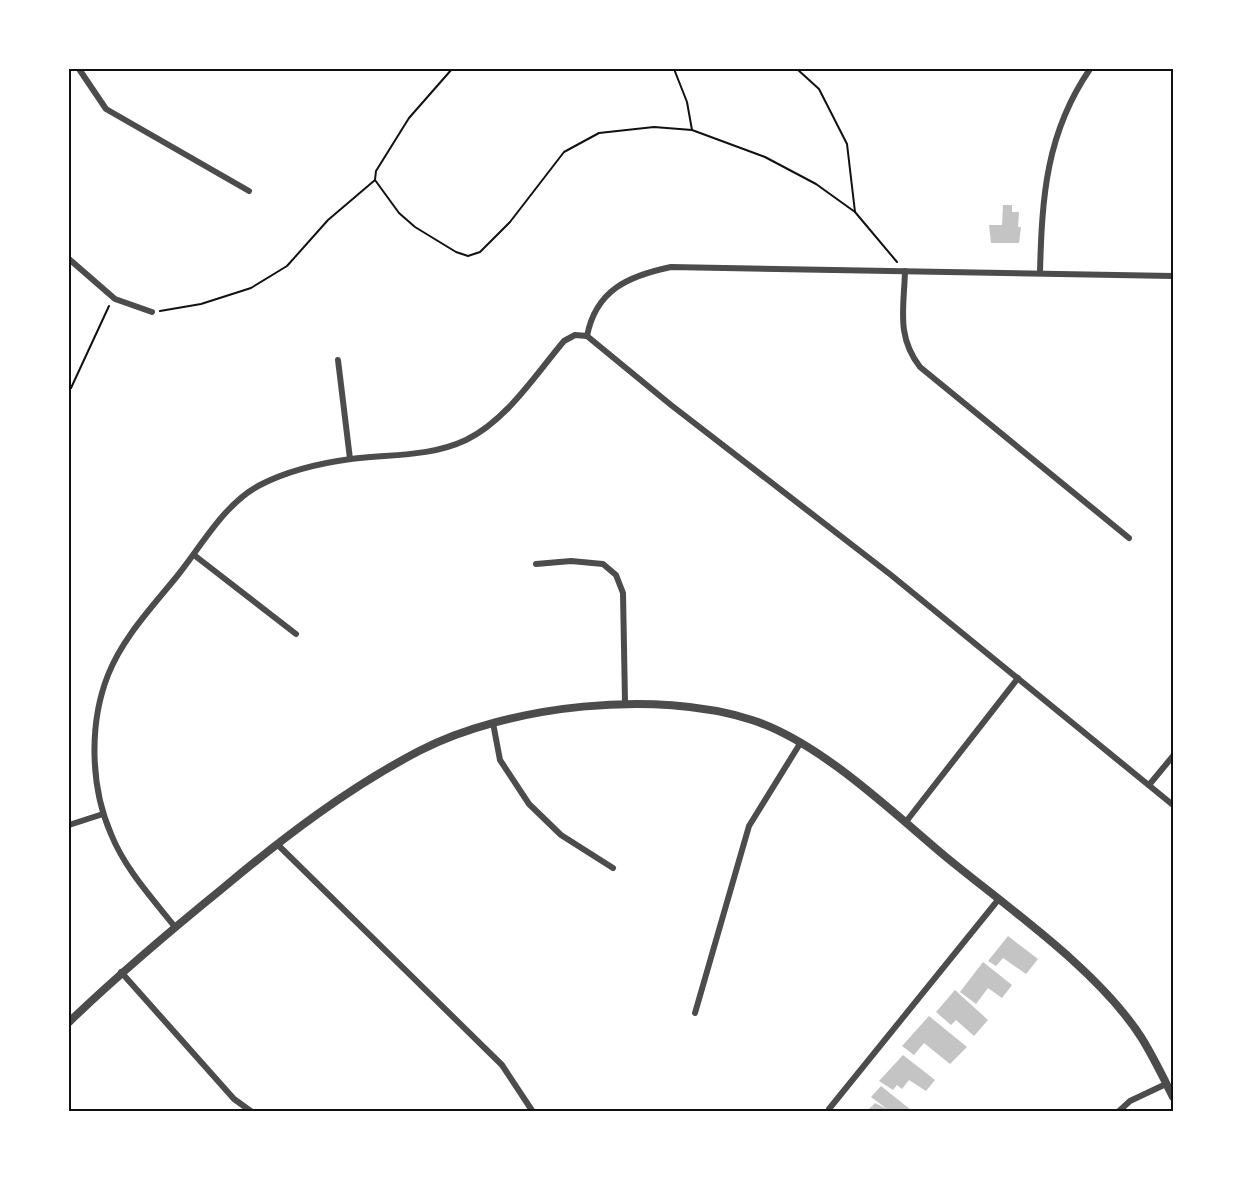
<svg xmlns="http://www.w3.org/2000/svg" width="1242" height="1181" font-family="'DM Sans',sans-serif">
	<style>
		.building { fill: #c4c4c4 }
		.lines { fill: none; stroke-linecap: round; stroke-linejoin: round }
		.path { stroke: #111; stroke-width: 2 }
		.minor { stroke: #4c4c4c; stroke-width: 6 }
		.tertiary { stroke: #4c4c4c; stroke-width: 8 }
		.neatline { fill: none; stroke: #111; stroke-width: 2 }
	</style>
	<rect width="100%" height="100%" fill="#fff"/>
	<g class="building">
		<polygon points="1003,205 1012,205 1012,212 1019,212 1018,227 1021,227 1019,243 991,243 989,225 1002,225"/>
		<polygon points="1008,936 1038,959 1026,974 1003,958 996,966 988,961"/>
		<polygon points="983,962 1012,985 1002,998 988,988 976,1004 960,992"/>
		<polygon points="955,990 988,1020 974,1036 956,1020 951,1025 936,1012"/>
		<polygon points="929,1016 967,1047 950,1064 924,1043 914,1055 902,1046"/>
		<polygon points="903,1055 935,1080 926,1091 909,1080 902,1089 897,1085 893,1090 879,1081"/>
		<polygon points="881,1086 911,1110 910,1112 866,1112 875,1103 887,1109 871,1097"/>
	</g>
	<g class="lines">
		<g class="path">
			<polyline points="674,69 687,102 692,130"/>
			<polyline points="797,69 819,89 847,144 855,212 897,262"/>
			<polyline points="375,180 399,213 415,227 456,252 468,256 480,252 510,222 564,152 599,133 654,127 692,130 765,157 816,184 855,212"/>
			<polyline points="160,311 201,304 251,288 287,266 328,220 375,180 376,171 409,118 452,69"/>
			<polyline points="71,388 109,306"/>
		</g>
		<g class="minor">
			<polyline points="79,69 106,109 249,191"/>
			<polyline points="69,259 115,299 152,312"/>
			<path d="M905 271C904 308 896 336 920 367L1129 538"/>
			<path d="M1040 272C1042 197 1046 133 1090 69"/>
			<polyline points="587,336 671,405 891,575 1173,805"/>
			<polyline points="338,360 350,459"/>
			<polyline points="194,555 296,634"/>
			<polyline points="536,564 571,561 603,564 616,575 623,593 625,702"/>
			<polyline points="493,723 500,760 529,804 561,835 613,868"/>
			<polyline points="1149,785 1173,756"/>
			<polyline points="905,823 1018,678"/>
			<polyline points="69,825 103,814"/>
			<polyline points="277,844 502,1065 533,1112"/>
			<path d="M175 927C152 898 125 869 111 834 90 786 89 723 108 675 123 637 153 606 178 575 202 545 225 503 260 485 287 471 321 463 351 459 390 454 430 457 466 440 507 420 536 374 564 341L575 335 587 336C596 290 628 276 671 267L1173 276"/>
			<polyline points="121,972 234,1099 252,1112"/>
			<polyline points="695,1013 749,826 801,742"/>
			<polyline points="829,1109 998,900"/>
			<polyline points="1118,1112 1130,1101 1166,1084"/>
		</g>
		<path class="tertiary" d="M69 1022C118 975 170 931 223 888 284 837 348 788 419 751 508 705 656 689 752 720 820 742 891 811 946 857 1008 908 1098 970 1141 1037 1153 1056 1163 1077 1173 1097"/>
	</g>
	<rect width="1242" height="1181" fill="none" stroke="#ffffff" stroke-width="141"/>
	<rect x="70" y="70" width="1102" height="1040" class="neatline"/>
</svg>
